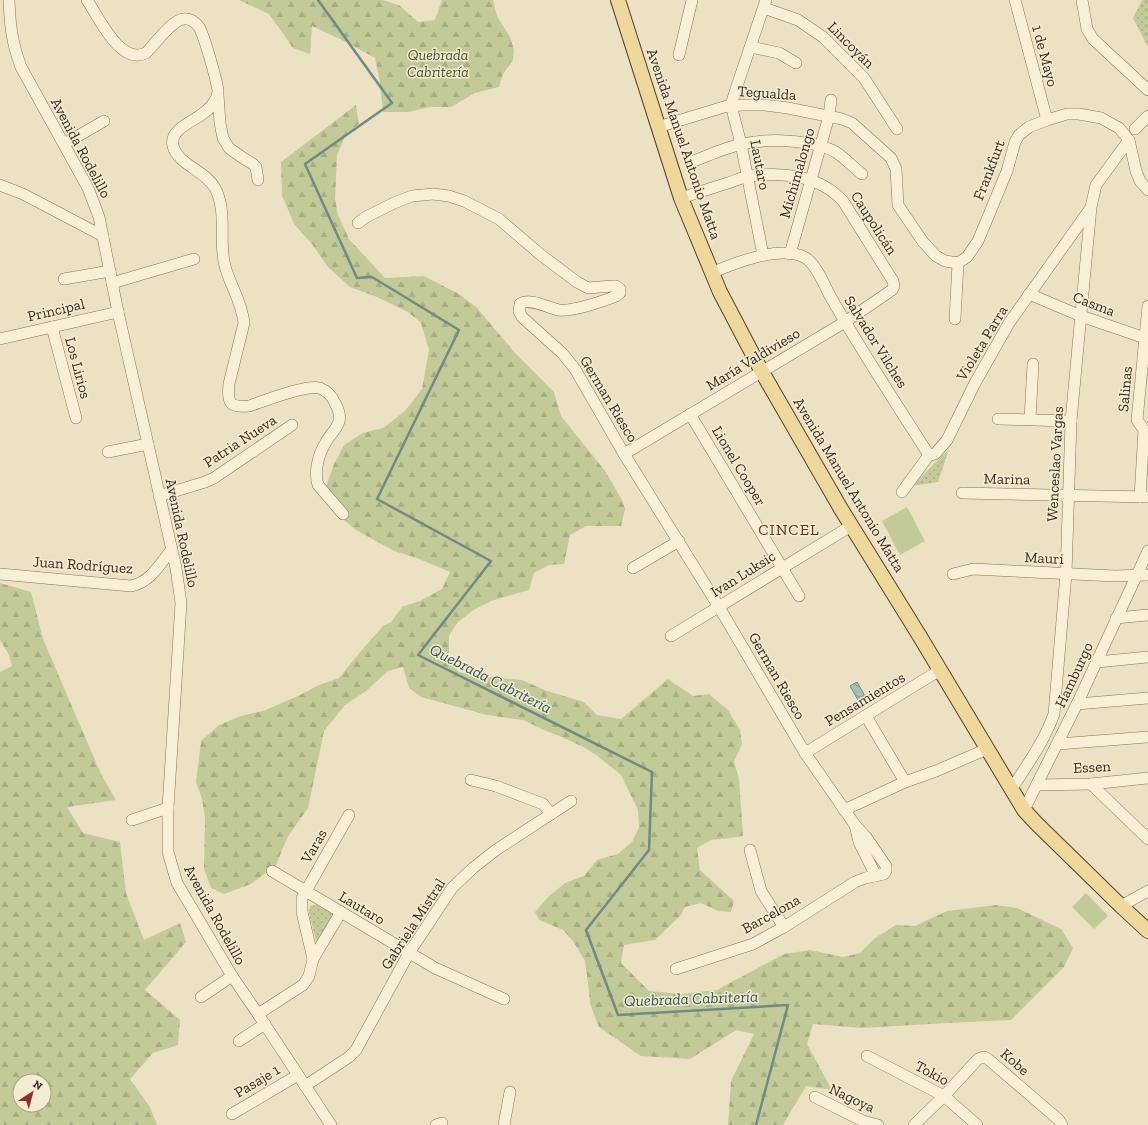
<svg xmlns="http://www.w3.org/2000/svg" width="1148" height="1125" font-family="'Zilla Slab',serif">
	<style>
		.grass { fill: url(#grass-dots) }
		.forest { fill: url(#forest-firs); fill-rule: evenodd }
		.garden { fill: #c2ca98 }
		.water { fill: url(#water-waves); stroke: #6c8d86 }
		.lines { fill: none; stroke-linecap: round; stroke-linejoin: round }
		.stream { stroke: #6c8d86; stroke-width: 2.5 }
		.minor-casing { stroke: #86735b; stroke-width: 12 }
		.major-casing { stroke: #54412f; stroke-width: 16 }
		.minor { stroke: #f7efd6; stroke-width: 11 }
		.major { stroke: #eed89c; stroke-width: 14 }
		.labels { text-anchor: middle; stroke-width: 3; stroke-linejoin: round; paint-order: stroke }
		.street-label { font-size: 15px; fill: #362b1e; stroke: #f4ecd2 }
		.park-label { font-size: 15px; font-style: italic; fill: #455226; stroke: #f4ecd2 }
		.neighbourhood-label { font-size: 16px; letter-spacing: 1px; fill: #61301f; stroke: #f4ecd2 }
		.water-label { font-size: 16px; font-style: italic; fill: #2e5554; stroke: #f4ecd2 }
	</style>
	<defs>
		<pattern id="grass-dots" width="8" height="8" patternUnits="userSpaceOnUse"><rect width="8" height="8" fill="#c2ca98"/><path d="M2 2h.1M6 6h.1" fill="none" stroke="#a7ae83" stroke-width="1.8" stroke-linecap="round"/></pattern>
		<pattern id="forest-firs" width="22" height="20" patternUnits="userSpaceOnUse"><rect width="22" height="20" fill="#c2ca98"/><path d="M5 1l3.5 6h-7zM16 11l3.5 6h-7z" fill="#a7ae83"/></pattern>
		<pattern id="water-waves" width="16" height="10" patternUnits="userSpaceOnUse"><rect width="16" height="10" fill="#a5bfb9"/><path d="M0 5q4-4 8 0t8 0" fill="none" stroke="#879b96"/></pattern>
	</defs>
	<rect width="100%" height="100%" fill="#ece2c3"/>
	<g class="grass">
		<polygon points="1142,0 1148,0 1148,47 1133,18"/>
		<polygon points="949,449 938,482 912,486"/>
		<polygon points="314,905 318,905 334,915 317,945 309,913 310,906"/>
	</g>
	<g class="forest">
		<polygon points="239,0 382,0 399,5 418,22 435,20 442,0 493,0 497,16 510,37 514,50 513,60 503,74 499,87 475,93 451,107 431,107 408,112 383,112 380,83 375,58 346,42 312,26 310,54 293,48 269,14"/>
		<polygon points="356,105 359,124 346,134 337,155 335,199 338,215 349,239 385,278 424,276 459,294 477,308 515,353 554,392 561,416 605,471 622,500 625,509 621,526 586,526 570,535 564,564 549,565 534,573 529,590 491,601 472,611 457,623 449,636 449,659 459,672 479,676 522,680 547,691 584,702 597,715 621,719 668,679 693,696 709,694 728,710 740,730 742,744 734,762 739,778 743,836 731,838 711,840 697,848 700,870 734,901 731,912 718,911 701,903 685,907 681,915 655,940 624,945 621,963 649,991 682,994 717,990 784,954 810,950 843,957 860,953 875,938 896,925 915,926 947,911 996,905 1017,908 1061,929 1073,948 1064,967 1011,1020 947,1023 862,1028 813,1024 807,1044 832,1090 806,1086 783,1125 728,1125 731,1081 754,1034 736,1030 690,1059 641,1056 599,1027 590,1004 589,991 585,961 573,941 563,930 539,920 535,912 548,897 565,883 584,876 597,860 618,854 632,842 639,827 638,810 621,775 596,755 585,748 562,737 546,731 523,720 487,715 421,697 409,688 403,667 388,671 366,691 345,705 324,731 308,808 287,838 276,865 251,884 224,894 211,888 204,869 205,818 202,799 196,782 201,741 219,725 241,716 263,711 298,696 317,686 339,678 361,651 383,626 391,622 402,607 422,600 442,589 450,572 417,558 394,551 356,530 331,510 326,486 334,464 344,445 363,433 383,428 405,411 422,389 429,350 421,323 408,312 377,297 350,287 328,267 312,244 294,224 282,195 281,162"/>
		<path d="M0 583 31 592 43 639 101 774 116 800 67 807 83 833 120 842 126 893 144 940 180 923 186 942 145 990 180 1020 178 1045 153 1053 130 1079 150 1107 157 1125H0V672L12 666 9 655 0 640ZM20 1081H44V1105H20Z"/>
	</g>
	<g class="garden">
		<polygon points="907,507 925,541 900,555 882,521"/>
		<polygon points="1086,893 1108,916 1094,929 1072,907"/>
	</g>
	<polygon class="water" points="857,682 865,696 858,700 850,686"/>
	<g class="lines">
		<polyline class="stream" points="318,0 392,103 305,164 357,278 372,277 459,330 377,499 491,561 418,655 652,772 649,850 586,930 618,1015 788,1005 756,1125"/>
		<g class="minor-casing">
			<g id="minor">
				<path d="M9 0C10 26 12 43 21 67L88 188 99 217 118 312 176 568 181 603 168 808V852L177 883 232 976 258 1014 331 1125"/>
				<path d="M87 0C98 16 120 66 146 53 155 44 171 21 183 19 190 18 195 22 199 27 204 35 217 81 218 91 218 95 216 99 214 102 205 120 168 125 173 146 178 165 205 170 215 188 228 213 218 241 225 266 230 285 242 302 244 323L229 384C227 402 229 408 249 406 264 401 306 384 320 388 327 391 332 396 335 403 339 410 342 418 337 426 334 432 328 437 325 444 318 455 314 473 318 485L343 514"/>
				<polyline points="1015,0 1047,120"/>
				<polyline points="1082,0 1087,29 1093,39 1148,90"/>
				<polyline points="764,8 798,20 823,37 864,78 897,129"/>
				<polyline points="751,47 779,53 796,63"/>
				<polyline points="679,55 692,0"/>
				<polyline points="218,95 220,123 223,138 229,148 243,158 253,164 256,167 258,180"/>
				<polyline points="658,127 727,106 743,105 765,105 788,108 842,119 852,123 891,158 896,169 898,205 923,242 936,256 945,261 958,263 967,257 978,241 1007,171 1015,142 1019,135 1029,127 1047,120 1067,114 1079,114 1101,118 1119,128 1129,140 1136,171 1140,181 1148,190"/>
				<polyline points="1135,129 1148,116"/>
				<polyline points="64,144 104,121"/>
				<path d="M691 162C708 156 726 147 743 144 767 138 812 140 834 151 844 157 853 167 862 174"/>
				<polyline points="0,185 23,194 103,236"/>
				<path d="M358 223 366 217 394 203 412 196 433 194 449 196 464 201 499 219 541 255 577 282 588 288 612 286H616L620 289V293L616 296C604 301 571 312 559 310 548 308 530 297 520 304L519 311 522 317 562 353 575 369 624 454 719 607 805 753 855 825 866 837 886 866V871L884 874 865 878 855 882 784 927 753 944 676 969"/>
				<polyline points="790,254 829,116 831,100"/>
				<polyline points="763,255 741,144 731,105 737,86 766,0"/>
				<path d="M711 273C735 263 779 245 804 257 815 262 824 284 829 294 860 349 895 402 929 455"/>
				<polyline points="64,279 110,271"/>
				<polyline points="112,283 194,259"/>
				<polyline points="1029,294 1081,316 1148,339"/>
				<polyline points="955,319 958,263"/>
				<polyline points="52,327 76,418"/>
				<polyline points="0,339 118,312"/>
				<polyline points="690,414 799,596"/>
				<polyline points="998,419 1071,421"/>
				<polyline points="1030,419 1033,364"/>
				<polyline points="108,452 148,444"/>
				<path d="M624 454 845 322 892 290 894 286 893 281 843 201C819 175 782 172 749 176 742 177 735 181 728 183 712 188 696 193 681 198"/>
				<polyline points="902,492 929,455 935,454 947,440 975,383 1009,323 1090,209"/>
				<polyline points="962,493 1148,497"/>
				<polyline points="159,496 205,482 214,478 292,425"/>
				<polyline points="1140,497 1144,430 1137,420 1148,306"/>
				<polyline points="633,568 679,541"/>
				<path d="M0 574 131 586C151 582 160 564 172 549"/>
				<polyline points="953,574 973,569 1115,576 1148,575"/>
				<polyline points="1116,618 1148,615"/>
				<polyline points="671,636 851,526"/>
				<polyline points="1097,662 1148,657"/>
				<polyline points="1077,704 1148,698"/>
				<polyline points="866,716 905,782"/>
				<polyline points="1058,744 1148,737"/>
				<polyline points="805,753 940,670"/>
				<polyline points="471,780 496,786 543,804 551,814"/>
				<polyline points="1091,784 1148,839"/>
				<polyline points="1037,785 1091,784 1148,778"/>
				<path d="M1011 790C1027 765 1044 742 1054 714L1066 574 1071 421 1091 207 1096 185 1129 140"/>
				<polyline points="844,810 905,782 936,771 987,749"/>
				<polyline points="1024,810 1077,704 1148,551"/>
				<polyline points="132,820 168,808"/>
				<polyline points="855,825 859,842 876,876"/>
				<polyline points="750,850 761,891 784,927"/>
				<polyline points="272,871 435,968 504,999"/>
				<polyline points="1121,906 1148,891"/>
				<polyline points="313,959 302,912 302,898 349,815"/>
				<polyline points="201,997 232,976"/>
				<polyline points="258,1014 303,985 309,976 313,959 341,912"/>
				<polyline points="239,1041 265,1024"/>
				<polyline points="867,1056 944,1096 977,1125"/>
				<polyline points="305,1086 349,1057 356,1050 409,953 452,888 473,868 496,850 571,801"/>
				<polyline points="815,1097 863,1121 878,1125"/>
				<polyline points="232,1114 298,1075"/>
				<polyline points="436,1125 442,1123"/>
				<polyline points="504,1125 510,1092"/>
				<polyline points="914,1125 944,1096 978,1059 984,1057 988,1059 1059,1120 1062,1125"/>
			</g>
		</g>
		<g class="major-casing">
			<polyline id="major" points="618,0 681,198 720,292 762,372 841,509 919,635 1024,810 1036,823 1121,906 1148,931"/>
		</g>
		<use href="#minor" class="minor"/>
		<use href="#major" class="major"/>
	</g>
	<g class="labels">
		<g class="street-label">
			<text transform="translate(851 45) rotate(45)" y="5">Lincoyán</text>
			<text transform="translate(1045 56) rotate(75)" y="5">1 de Mayo</text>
			<text transform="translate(767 93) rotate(4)" y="5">Tegualda</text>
			<text transform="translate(684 144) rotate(71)" y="5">Avenida Manuel Antonio Matta</text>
			<text transform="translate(81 148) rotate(62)" y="5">Avenida Rodelillo</text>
			<text transform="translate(760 165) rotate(79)" y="5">Lautaro</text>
			<text transform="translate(989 170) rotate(-69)" y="5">Frankfurt</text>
			<text transform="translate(797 173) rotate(-74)" y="5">Michimalongo</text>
			<text transform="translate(874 223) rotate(57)" y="5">Caupolicán</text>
			<text transform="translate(1094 304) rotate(21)" y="5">Casma</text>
			<text transform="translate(56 310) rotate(-13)" y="5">Principal</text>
			<text transform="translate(876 342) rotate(58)" y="5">Salvador Vilches</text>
			<text transform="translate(982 343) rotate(-59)" y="5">Violeta Parra</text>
			<text transform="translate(753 359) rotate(-31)" y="5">María Valdivieso</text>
			<text transform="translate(78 368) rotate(75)" y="5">Los Lirios</text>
			<text transform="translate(1125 389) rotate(-85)" y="5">Salinas</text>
			<text transform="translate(609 399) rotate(59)" y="5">German Riesco</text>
			<text transform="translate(240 441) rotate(-33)" y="5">Patria Nueva</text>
			<text transform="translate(1055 464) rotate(-87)" y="5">Wenceslao Vargas</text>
			<text transform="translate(739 466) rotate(59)" y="5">Lionel Cooper</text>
			<text transform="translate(1007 479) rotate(1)" y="5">Marina</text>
			<text transform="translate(849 485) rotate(59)" y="5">Avenida Manuel Antonio Matta</text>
			<text transform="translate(182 533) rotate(78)" y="5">Avenida Rodelillo</text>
			<text transform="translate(1044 558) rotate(3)" y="5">Mauri</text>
			<text transform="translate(83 565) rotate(4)" y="5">Juan Rodríguez</text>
			<text transform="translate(743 574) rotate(-32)" y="5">Ivan Luksic</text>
			<text transform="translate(1074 675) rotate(-65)" y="5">Hamburgo</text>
			<text transform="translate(777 676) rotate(60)" y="5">German Riesco</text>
			<text transform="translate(865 699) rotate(-31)" y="5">Pensamientos</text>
			<text transform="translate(1092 767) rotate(-3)" y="5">Essen</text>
			<text transform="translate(314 846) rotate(-60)" y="5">Varas</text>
			<text transform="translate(362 908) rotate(31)" y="5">Lautaro</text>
			<text transform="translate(771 914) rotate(-29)" y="5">Barcelona</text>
			<text transform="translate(215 915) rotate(61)" y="5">Avenida Rodelillo</text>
			<text transform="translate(413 924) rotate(-57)" y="5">Gabriela Mistral</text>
			<text transform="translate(1015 1062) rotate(41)" y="5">Kobe</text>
			<text transform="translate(932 1073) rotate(28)" y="5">Tokio</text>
			<text transform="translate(257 1081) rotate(-31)" y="5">Pasaje 1</text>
			<text transform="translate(852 1098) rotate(25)" y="5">Nagoya</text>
		</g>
		<g class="park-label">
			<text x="438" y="60">Quebrada<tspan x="438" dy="17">Cabritería</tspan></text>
		</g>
		<g class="neighbourhood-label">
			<text x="789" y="535">CINCEL</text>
		</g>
		<g class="water-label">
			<text transform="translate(491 678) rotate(27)" y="6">Quebrada Cabritería</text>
			<text transform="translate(691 998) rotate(-2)" y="6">Quebrada Cabritería</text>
		</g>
	</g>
	<g transform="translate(32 1093) rotate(36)"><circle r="19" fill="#f4ecd2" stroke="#a89f8a"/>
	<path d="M0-3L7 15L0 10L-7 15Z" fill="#92302d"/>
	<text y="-6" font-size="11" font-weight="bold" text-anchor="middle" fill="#362b1e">N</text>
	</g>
</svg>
